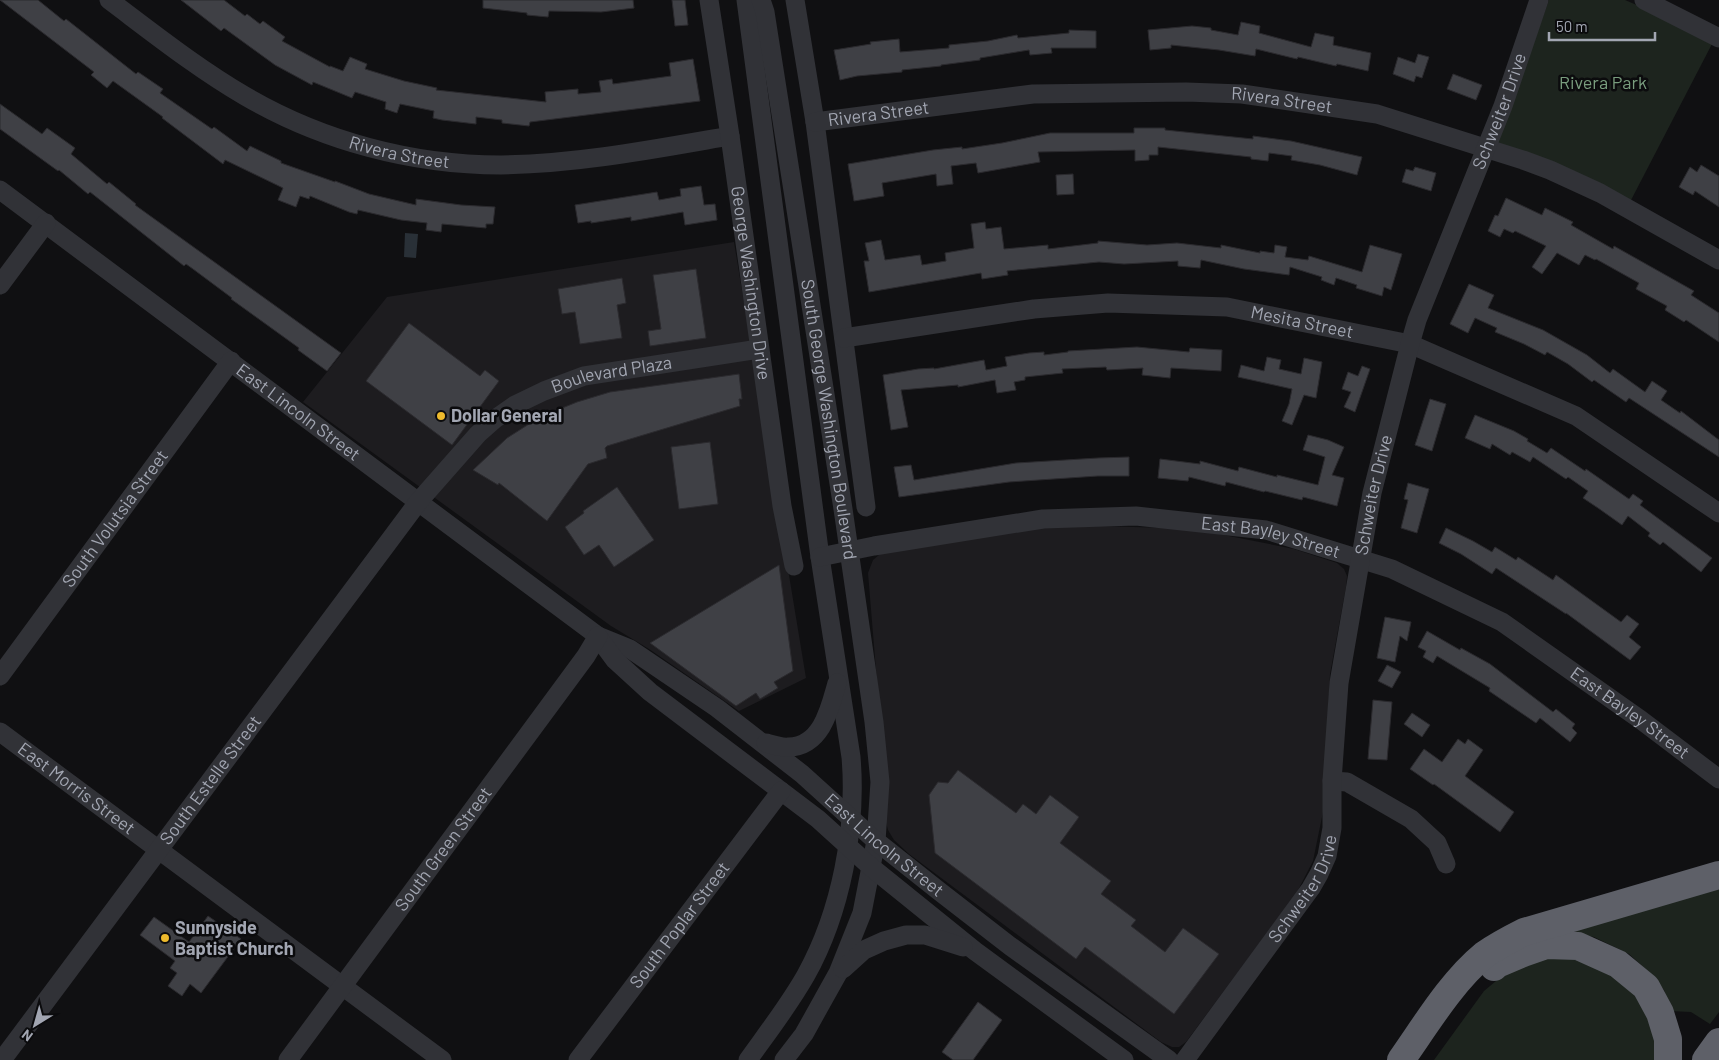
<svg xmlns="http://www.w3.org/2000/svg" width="1719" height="1060" font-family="Barlow,sans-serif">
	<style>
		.built { fill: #1d1c1f }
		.green { fill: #1d241e }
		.water { fill: #293037 }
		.building { fill: #3f4045; stroke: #2b2a2e }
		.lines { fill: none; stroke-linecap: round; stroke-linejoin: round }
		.minor { stroke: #313237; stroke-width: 19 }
		.highway { stroke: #5e6068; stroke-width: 28 }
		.poi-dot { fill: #edba2d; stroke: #0b0b0d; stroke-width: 2 }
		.labels { text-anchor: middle; stroke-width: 5; stroke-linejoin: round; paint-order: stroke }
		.park-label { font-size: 18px; fill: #799d7e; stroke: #0b0b0d }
		.street-label { font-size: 18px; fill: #a2a6b2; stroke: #0b0b0d }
		.poi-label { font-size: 18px; font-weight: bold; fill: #a2a6b2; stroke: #0b0b0d; text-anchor: start }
	</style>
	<rect width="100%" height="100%" fill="#101012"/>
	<g class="built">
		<polygon points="734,242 806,678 739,711 649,649 611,626 303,402 387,297"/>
		<polygon points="1099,526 1169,528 1219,534 1294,549 1337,563 1344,569 1347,576 1346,587 1330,674 1323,812 1313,861 1296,894 1186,1042 1179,1047 1172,1047 1161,1042 909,854 894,840 888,830 884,814 877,682 868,573 873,560 880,554 1033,528"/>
	</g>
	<g class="green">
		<polygon points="1549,0 1625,0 1660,15 1713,42 1630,202 1496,146"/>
		<polygon points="1719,886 1719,1012 1710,1024 1691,1012 1670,1011 1664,990 1649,972 1629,954 1594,937 1575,933 1574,928"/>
		<polygon points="1550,957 1571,957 1591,961 1630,985 1655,1030 1657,1060 1434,1060 1484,991 1508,971"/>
	</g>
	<polygon class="water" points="405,233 418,234 416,258 404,257"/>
	<g class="building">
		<polygon points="0,0 38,0 64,21 66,19 136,74 138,72 163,89 160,93 212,129 214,127 247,151 250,146 281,161 281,163 335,182 335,181 369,194 416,205 416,199 461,205 495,207 493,224 486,224 486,228 442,224 441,232 426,230 427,223 401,220 358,210 357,214 349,212 310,196 309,199 300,196 296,207 278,200 283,188 225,160 223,164 162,118 163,117 113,81 107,88 91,75 94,72"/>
		<polygon points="181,0 224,0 245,16 247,14 260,24 263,21 285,37 282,41 330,67 330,66 343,71 350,57 367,64 365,69 404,81 437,88 436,90 546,102 545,92 578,89 578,94 601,92 599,81 612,79 613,84 671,76 669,63 693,59 700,101 530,122 529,126 502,123 502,120 476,117 476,124 442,120 433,118 434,111 400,104 397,113 385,109 386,102 355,92 352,98 313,82 312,85 275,65 224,28 221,31"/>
		<polygon points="483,0 633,0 634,8 601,12 549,11 548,17 527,15 527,13 483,8"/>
		<polygon points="672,0 685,0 688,25 675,26"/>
		<polygon points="1241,22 1260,26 1259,33 1311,47 1315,33 1334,37 1333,45 1371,53 1368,71 1337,64 1336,66 1298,57 1297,59 1256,49 1255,56 1219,50 1171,45 1171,48 1150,50 1148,30 1192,26 1211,28 1211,30 1238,35"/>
		<polygon points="1069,30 1096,31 1096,48 1051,48 1052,53 1030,55 1029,50 980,58 980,60 941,65 941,66 902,70 902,72 857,76 840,80 834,50 871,44 870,42 899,39 900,52 949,48 949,45 988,41 1017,35 1018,38 1069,33"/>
		<polygon points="1418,54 1429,57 1422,78 1416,76 1414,82 1393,74 1398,57 1415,63"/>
		<polygon points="1453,74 1482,85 1476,100 1447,89"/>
		<polygon points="0,104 42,134 47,128 75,148 71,154 107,184 109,182 136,204 135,205 341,353 327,371 298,350 299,348 231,299 232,298 193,269 186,264 184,266 90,192 88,194 59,170 58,171 0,129"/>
		<polygon points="1134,128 1165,128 1165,130 1253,139 1253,136 1291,141 1362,157 1357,175 1320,165 1291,160 1292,156 1269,153 1268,161 1251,159 1251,157 1158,147 1158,155 1149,155 1149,160 1135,161 1135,150 1038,152 1040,162 978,173 976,163 951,166 953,184 937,186 936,174 882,183 884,196 854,201 848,164 933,150 962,147 962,149 1002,143 1050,133 1134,133"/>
		<polygon points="1701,165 1719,176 1719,207 1695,191 1693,195 1679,187 1690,167 1697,172"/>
		<polygon points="1415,167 1436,173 1431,191 1402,182 1406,169 1413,171"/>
		<polygon points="1073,174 1074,194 1057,195 1056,175"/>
		<polygon points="701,186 704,205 715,204 717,220 685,225 683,212 631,221 631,217 591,223 591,221 578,223 575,205 657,192 659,200 681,196 680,189"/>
		<polygon points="1506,198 1542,215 1545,208 1573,222 1571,225 1613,249 1614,246 1694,291 1691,295 1719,313 1719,342 1686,320 1684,322 1665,310 1667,306 1636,289 1639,283 1596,259 1595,260 1585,255 1579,265 1557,253 1542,274 1532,267 1546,246 1515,231 1513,233 1504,229 1500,237 1488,231 1495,215 1498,216"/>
		<polygon points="985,222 986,229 1001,227 1004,249 1048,245 1048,249 1098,243 1098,241 1147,245 1177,243 1221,248 1221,245 1260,253 1260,251 1274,253 1275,245 1287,247 1285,257 1308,260 1309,256 1362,272 1370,245 1402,254 1391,290 1384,287 1382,296 1356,288 1357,285 1336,278 1334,285 1321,280 1322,277 1290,267 1289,275 1244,269 1201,260 1200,268 1178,266 1178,261 1124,264 1099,262 1007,271 1008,275 982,279 981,273 869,292 864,261 869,261 865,243 881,240 885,260 920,255 922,265 946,261 945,253 974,248 971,224"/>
		<polygon points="696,269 706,338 650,346 648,331 661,329 653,275"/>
		<polygon points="622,278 626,303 617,305 622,338 580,344 575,312 562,314 558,289"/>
		<polygon points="1469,284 1494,295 1488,308 1543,330 1587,355 1610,373 1613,369 1645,392 1652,381 1667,391 1661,400 1680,413 1681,411 1719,440 1719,457 1629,398 1626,402 1594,380 1592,382 1568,364 1547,352 1545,355 1524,344 1495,332 1497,328 1475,318 1468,333 1450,324"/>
		<polygon points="409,323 480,376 485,370 499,381 452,445 366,381"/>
		<polygon points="1137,347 1189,352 1190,348 1222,350 1221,371 1171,368 1170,378 1142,375 1143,368 1107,370 1106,367 1062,369 1063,373 1025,377 1025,380 1014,382 1016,390 997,393 995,380 958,387 958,385 901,390 908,427 891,430 883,375 918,369 934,368 934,369 984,360 986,370 1007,366 1005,357 1029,353 1044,352 1044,355 1068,352 1068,351"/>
		<polygon points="1267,357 1281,360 1279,369 1301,374 1304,358 1322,362 1316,398 1304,395 1292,425 1282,421 1289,404 1292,389 1238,377 1241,365 1264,371"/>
		<polygon points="1362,366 1370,369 1355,412 1344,407 1351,392 1342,389 1348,372 1358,376"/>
		<polygon points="739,374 742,399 739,399 740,406 607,446 605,448 607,458 588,464 547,521 499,483 498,485 473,470 507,438 540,417 577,402 610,392"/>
		<polygon points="1430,399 1446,404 1432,451 1415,445"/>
		<polygon points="1475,415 1514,431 1528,439 1527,441 1547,453 1551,448 1585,471 1586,469 1629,499 1633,494 1643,501 1640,505 1712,558 1701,572 1663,542 1660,545 1648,536 1650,533 1628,516 1622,525 1598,508 1583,498 1588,491 1568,477 1566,479 1533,457 1530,462 1512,452 1510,455 1492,444 1490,449 1465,438"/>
		<polygon points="1308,435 1328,440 1344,447 1332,475 1344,478 1337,506 1303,497 1302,500 1265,491 1264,492 1226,482 1225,486 1189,477 1188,481 1158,478 1160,459 1200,464 1200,461 1238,471 1239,467 1277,477 1277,475 1318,485 1325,457 1303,450"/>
		<polygon points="710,442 718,504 679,509 671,447"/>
		<polygon points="1129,457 1129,476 1098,476 1009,482 899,497 894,467 911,465 914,480 1016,463 1098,458"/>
		<polygon points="1408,483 1429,489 1417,533 1401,528 1408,500 1404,499"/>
		<polygon points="617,487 654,540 614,567 599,545 584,555 565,527 584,513 583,511"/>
		<polygon points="1446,528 1473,541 1492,552 1495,547 1516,560 1518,557 1553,580 1556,575 1621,622 1627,615 1639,624 1629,637 1641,647 1630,660 1566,613 1566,614 1496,568 1492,574 1461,554 1439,543"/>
		<polygon points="779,565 793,671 774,682 778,688 760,699 756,693 736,706 650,643"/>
		<polygon points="1385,617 1411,622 1407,641 1400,636 1395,662 1377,658"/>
		<polygon points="1427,631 1460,650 1461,648 1490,664 1553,712 1556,709 1575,724 1572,728 1577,733 1570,742 1540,718 1536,723 1489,691 1490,688 1437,656 1433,663 1423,657 1426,651 1418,647"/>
		<polygon points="1387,665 1401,672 1392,688 1378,681"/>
		<polygon points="1373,700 1392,702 1387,760 1368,759"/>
		<polygon points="1412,713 1430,725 1422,737 1404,724"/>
		<polygon points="1458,739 1465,744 1468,739 1483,750 1465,776 1514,812 1500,832 1434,784 1433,785 1410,769 1424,749 1442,762"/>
		<polygon points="958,770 1016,813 1023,804 1036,814 1050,795 1079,817 1060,843 1111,881 1101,894 1136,920 1131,926 1165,952 1183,928 1219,954 1174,1014 1085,947 1076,959 935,853 929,795 938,782 948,783"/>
		<polygon points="208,916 241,939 201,993 190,984 182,996 168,986 177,973 170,968 175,961 140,935 154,917 189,942"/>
		<polygon points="978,1002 1002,1020 973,1060 953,1060 942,1052"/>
	</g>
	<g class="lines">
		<g class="minor">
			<path id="s1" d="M109 0C153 33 197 68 245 96 322 141 412 165 501 165 578 164 655 149 730 136"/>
			<path id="s2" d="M709 0 730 136 782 506 794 566"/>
			<path d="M746 0 820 557 851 757C857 828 841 912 806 975 789 1005 768 1032 748 1060"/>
			<path id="s3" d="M761 0 765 12 843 509 874 722 880 782 876 841 862 913 838 973 804 1034 784 1060"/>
			<polyline points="795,0 815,122 866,507"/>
			<polyline points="1644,0 1719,38"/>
			<path id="s4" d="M815 122 1033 94 1186 92 1242 94 1377 114 1523 160 1550 170 1600 193 1719 260"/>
			<path id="s5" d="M0 190 598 636 630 649 717 708 802 774 876 841 939 891 1010 946 1169 1060"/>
			<polyline points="0,285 46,223"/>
			<path id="s6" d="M844 338 1034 309 1108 303 1227 307 1410 344 1576 416 1719 513"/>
			<path id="s7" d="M820 557 874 546 1043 519 1136 516 1266 530 1392 569 1502 622 1641 720 1719 779"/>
			<polyline points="598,637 615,660 650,692 818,819 871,867 975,951 1124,1060"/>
			<path id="s8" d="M0 676 231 361"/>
			<path id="s9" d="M0 732 442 1060"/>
			<path d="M766 743C773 745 782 748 789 747 822 746 830 708 837 683"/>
			<polyline points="1332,781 1347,782 1411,819 1437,843 1446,864"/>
			<polyline points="843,969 864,950 884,941 906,935 925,935 963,947"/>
			<path id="s10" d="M2 1060 419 501 478 434 495 419 515 405 544 391 584 376 759 349"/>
			<path id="s11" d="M288 1060 586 656 598 636"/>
			<path id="s12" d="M578 1060 781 791"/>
			<path id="s13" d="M1185 1060 1311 888 1319 874 1327 856 1332 828V781L1339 683 1372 493 1410 344 1417 320 1503 106 1539 0"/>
		</g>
		<g class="highway">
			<polyline points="1494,967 1497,964 1523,953 1546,945 1578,946 1618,964 1646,987 1660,1013 1668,1039 1668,1060"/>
			<path d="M1401 1060C1425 1026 1452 981 1484 955 1497 946 1510 939 1524 932L1719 875"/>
			<polyline points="1706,1060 1719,1042"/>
		</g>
	</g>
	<g class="poi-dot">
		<circle cx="441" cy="416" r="5"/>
		<circle cx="165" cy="938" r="5"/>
	</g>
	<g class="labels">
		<g class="park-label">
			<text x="1603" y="89">Rivera Park</text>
		</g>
		<g class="street-label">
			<text dy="6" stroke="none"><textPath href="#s4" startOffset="469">Rivera Street</textPath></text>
			<text dy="6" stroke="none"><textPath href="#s13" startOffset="1019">Schweiter Drive</textPath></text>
			<text dy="6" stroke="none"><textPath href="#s4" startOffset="64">Rivera Street</textPath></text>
			<text dy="6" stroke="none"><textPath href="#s1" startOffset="332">Rivera Street</textPath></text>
			<text dy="6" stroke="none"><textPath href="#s2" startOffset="286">George Washington Drive</textPath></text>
			<text dy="6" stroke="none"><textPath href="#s6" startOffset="462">Mesita Street</textPath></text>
			<text dy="6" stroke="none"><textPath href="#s10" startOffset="936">Boulevard Plaza</textPath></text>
			<text dy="6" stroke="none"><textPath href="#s5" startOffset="372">East Lincoln Street</textPath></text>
			<text dy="6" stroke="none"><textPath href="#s3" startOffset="425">South George Washington Boulevard</textPath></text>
			<text dy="6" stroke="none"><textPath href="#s13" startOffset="614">Schweiter Drive</textPath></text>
			<text dy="6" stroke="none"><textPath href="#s8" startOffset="195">South Volutsia Street</textPath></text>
			<text dy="6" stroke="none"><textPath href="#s7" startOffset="456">East Bayley Street</textPath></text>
			<text dy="6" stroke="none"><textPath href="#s7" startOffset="861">East Bayley Street</textPath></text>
			<text dy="6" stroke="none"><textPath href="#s10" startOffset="349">South Estelle Street</textPath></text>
			<text dy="6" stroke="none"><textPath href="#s9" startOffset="95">East Morris Street</textPath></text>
			<text dy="6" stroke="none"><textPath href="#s5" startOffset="1102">East Lincoln Street</textPath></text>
			<text dy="6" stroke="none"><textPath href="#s11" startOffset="262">South Green Street</textPath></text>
			<text dy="6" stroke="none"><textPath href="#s13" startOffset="209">Schweiter Drive</textPath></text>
			<text dy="6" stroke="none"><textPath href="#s12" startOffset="169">South Poplar Street</textPath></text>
		</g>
		<g class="poi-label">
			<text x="451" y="422">Dollar General</text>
			<text x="175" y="934">Sunnyside<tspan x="175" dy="21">Baptist Church</tspan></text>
		</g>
	</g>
	<g transform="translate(35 1025) rotate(217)" stroke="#0b0b0d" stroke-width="4" paint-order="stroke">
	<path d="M0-4L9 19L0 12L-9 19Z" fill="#a2a6b2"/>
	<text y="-8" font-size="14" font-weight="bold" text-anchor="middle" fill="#a2a6b2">N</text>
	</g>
	<path d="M1549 32v8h106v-8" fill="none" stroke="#a2a6b2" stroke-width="2.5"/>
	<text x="1556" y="32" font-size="15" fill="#a2a6b2" stroke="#0b0b0d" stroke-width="4" paint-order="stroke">50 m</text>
</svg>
